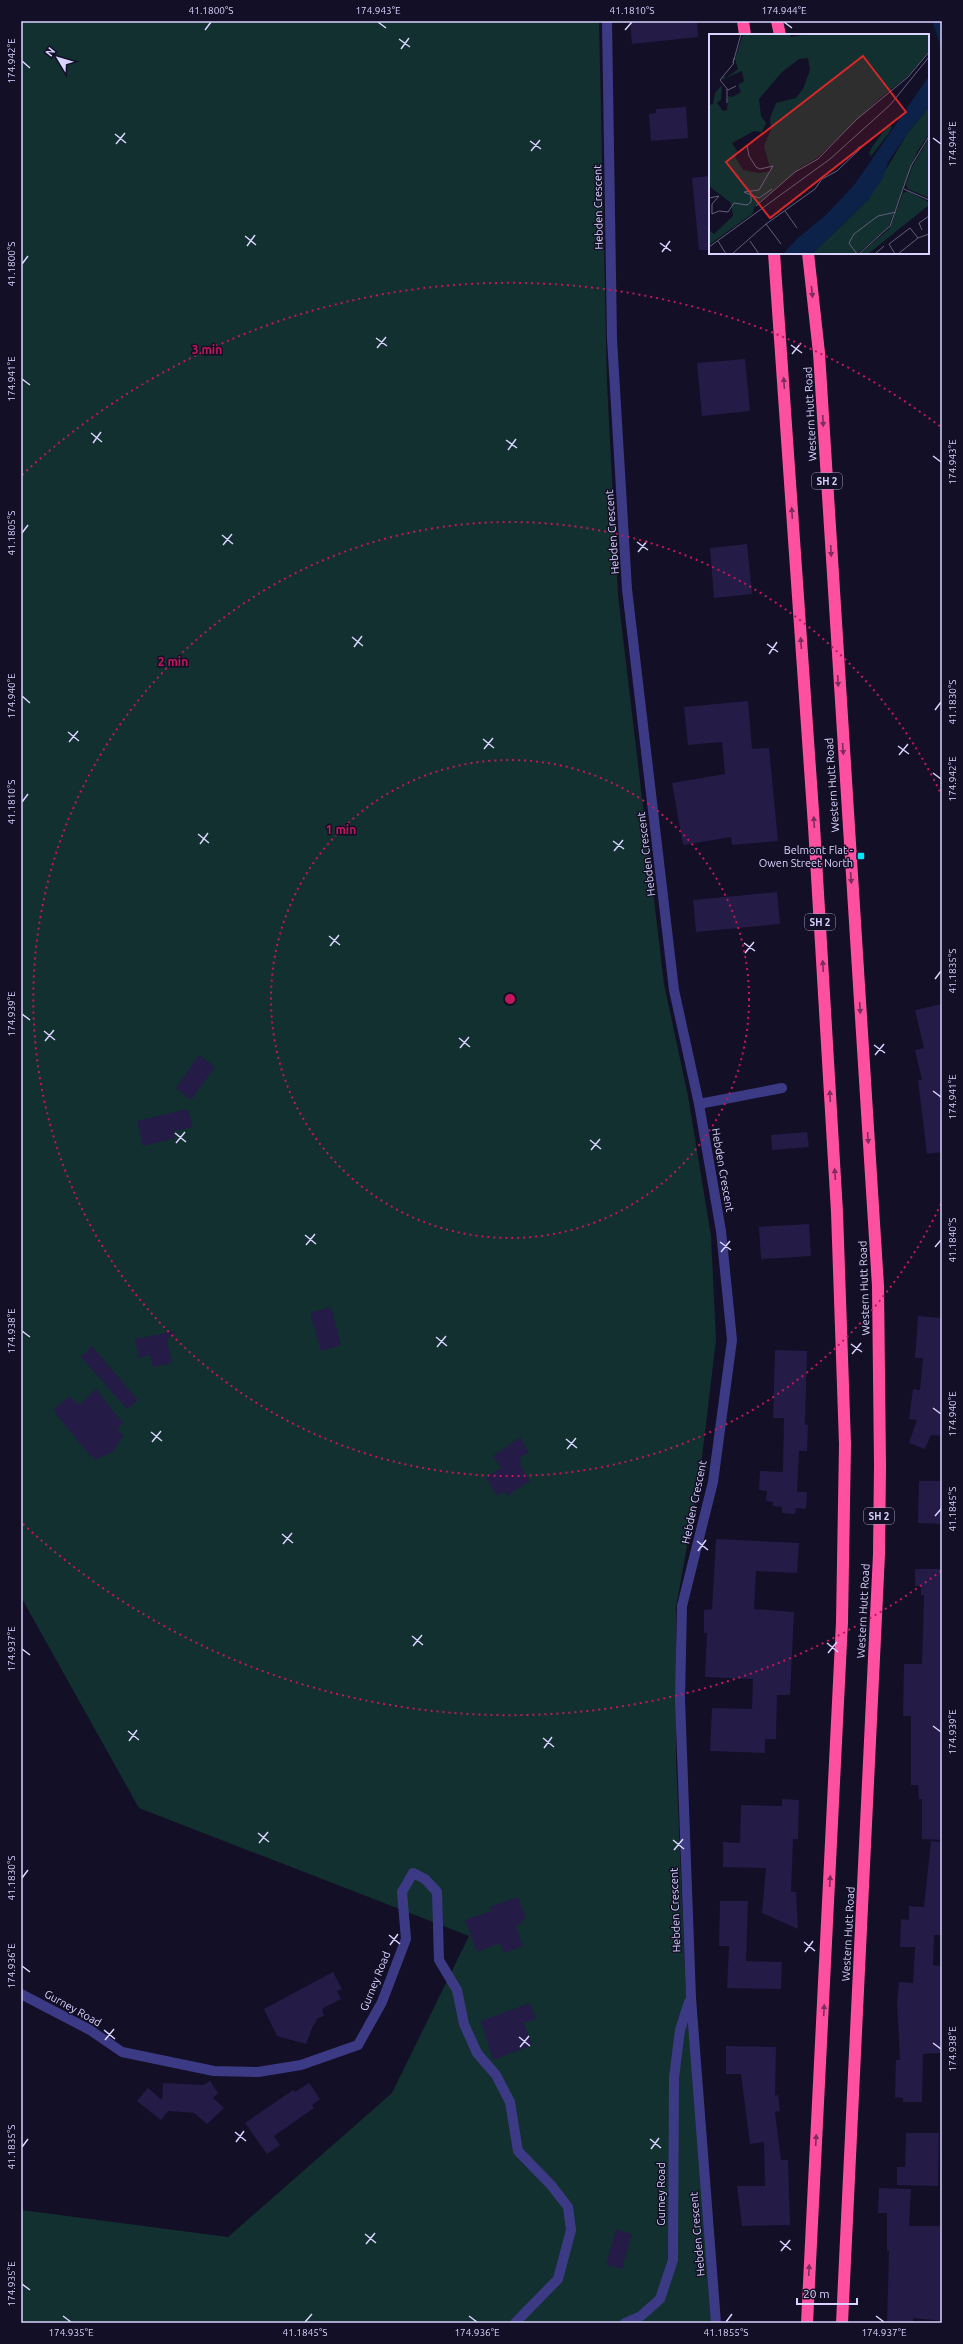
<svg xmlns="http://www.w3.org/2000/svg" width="963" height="2344" font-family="Ubuntu,sans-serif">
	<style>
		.green { fill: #12302f }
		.water { fill: #0c2248 }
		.building { fill: #241b47 }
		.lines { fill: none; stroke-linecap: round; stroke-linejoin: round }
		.street { stroke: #3d3a85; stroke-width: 10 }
		.highway { stroke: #ff4fa3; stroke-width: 12 }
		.oneway { fill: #7d2c5e }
		.ticks { fill: none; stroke: #d9d4ff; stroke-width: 1.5 }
		.ring { fill: none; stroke: #c2185b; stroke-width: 2; stroke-dasharray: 2 4 }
		.poi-dot { fill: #00e5ff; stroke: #130f26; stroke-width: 1.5 }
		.labels { text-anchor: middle; stroke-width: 3; stroke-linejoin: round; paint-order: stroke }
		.shield { fill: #130f26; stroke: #9e99be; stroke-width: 1 }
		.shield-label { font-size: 10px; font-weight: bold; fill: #d9d4ff }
		.street-label { font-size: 11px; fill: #d9d4ff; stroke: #130f26 }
		.poi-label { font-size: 11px; fill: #d9d4ff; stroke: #130f26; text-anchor: end }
		.inset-road { fill: none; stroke: #625e7d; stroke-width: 1 }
		.view { fill: #d62828; fill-opacity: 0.15; stroke: #d62828; stroke-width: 2 }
		.inset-edge { fill: none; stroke: #d9d4ff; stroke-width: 2 }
		.centre { fill: #c2185b; stroke: #130f26; stroke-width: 2 }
		.ring-label { font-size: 12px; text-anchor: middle; font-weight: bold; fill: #c2185b; stroke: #130f26; stroke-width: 3; stroke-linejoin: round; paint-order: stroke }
		.neatline { fill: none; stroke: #d9d4ff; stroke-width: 1.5 }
		.ticks-label { font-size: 10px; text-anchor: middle; fill: #d9d4ff }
	</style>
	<rect width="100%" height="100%" fill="#130f26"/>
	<polygon class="green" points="21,21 599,21 607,383 618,595 664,984 688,1096 711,1236 716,1340 700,1474 676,1607 676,1758 686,1997 713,2323 21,2323 21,2210 228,2237 392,2093 469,1936 139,1808 21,1597"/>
	<polygon class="water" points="932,21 942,21 942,50"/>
	<g class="building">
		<polygon points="630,21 697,21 698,37 632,44"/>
		<polygon points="686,107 688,138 651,141 649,114 656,113 656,109"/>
		<polygon points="710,176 710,250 699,250 692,178"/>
		<polygon points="745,359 750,411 702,416 697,363"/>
		<polygon points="747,544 752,594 714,598 710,548"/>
		<polygon points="748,701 752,749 769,748 778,841 732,845 731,837 683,845 672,783 725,774 722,742 688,745 684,707"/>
		<polygon points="777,892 780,924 696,932 693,900"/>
		<polygon points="942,1004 942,1152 927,1154 918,1080 922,1080 915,1050 924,1048 915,1010"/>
		<polygon points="199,1055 215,1067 191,1100 176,1088"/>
		<polygon points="188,1109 193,1127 174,1131 175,1138 143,1146 137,1121"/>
		<polygon points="807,1132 809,1147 772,1150 771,1135"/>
		<polygon points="809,1224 811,1256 761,1259 759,1227"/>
		<polygon points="331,1307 341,1345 321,1351 310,1313"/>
		<polygon points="918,1316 942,1318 942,1436 931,1435 925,1449 909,1443 917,1420 909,1419 913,1389 920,1390 923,1358 915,1358"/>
		<polygon points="176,1331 167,1339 172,1363 153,1367 150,1355 139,1358 135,1339"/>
		<polygon points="92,1346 138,1400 127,1409 81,1357"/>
		<polygon points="775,1350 807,1351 805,1425 808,1425 807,1451 799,1451 797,1492 807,1492 806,1509 796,1508 795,1514 782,1513 782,1507 773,1506 773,1502 766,1501 767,1491 759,1490 760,1471 783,1472 784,1418 773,1418"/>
		<polygon points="96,1389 123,1423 117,1429 123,1436 113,1452 95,1460 91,1455 90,1456 53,1410 70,1396 79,1405"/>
		<polygon points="520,1437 529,1452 519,1458 522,1463 520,1465 530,1481 507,1496 504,1491 497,1496 486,1478 501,1468 493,1456"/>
		<polygon points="919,1481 942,1481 942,1524 918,1523"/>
		<polygon points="716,1539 799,1543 797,1573 756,1571 754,1609 794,1612 790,1695 777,1695 776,1739 765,1739 765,1753 710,1751 712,1708 752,1709 753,1679 705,1677 707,1633 704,1633 704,1610 712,1609"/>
		<polygon points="915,1569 942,1569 942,1840 922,1839 922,1799 919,1799 918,1785 911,1785 911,1716 903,1716 904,1664 922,1664 924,1595 921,1595 921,1586 915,1586"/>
		<polygon points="782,1799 799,1800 798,1839 793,1839 791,1892 796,1892 798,1929 762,1913 766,1868 723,1867 723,1842 740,1843 741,1805 782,1806"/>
		<polygon points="931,1841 942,1842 942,1935 934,1935 933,1965 942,1966 942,2053 923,2054 922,2102 903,2102 903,2098 895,2097 896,2060 900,2060 897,2003 899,1982 913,1983 915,1947 900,1947 901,1919 909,1920 909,1906 924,1907"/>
		<polygon points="518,1897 526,1919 521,1920 522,1924 516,1926 523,1946 504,1953 500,1943 477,1952 465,1920 491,1911 490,1907"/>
		<polygon points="720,1901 748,1901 746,1961 782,1962 781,1989 727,1988 729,1946 719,1946"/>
		<polygon points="333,1972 342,1989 337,1991 341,1999 322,2009 324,2016 318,2018 313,2026 306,2044 277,2036 264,2009"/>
		<polygon points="530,2003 536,2019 524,2023 532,2045 493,2060 481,2021"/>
		<polygon points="726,2046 776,2047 775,2096 778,2095 780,2111 775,2112 781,2160 788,2160 790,2225 742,2226 737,2186 765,2186 764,2142 750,2144 741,2074 726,2074"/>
		<polygon points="210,2081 218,2093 213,2098 224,2108 207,2124 194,2113 168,2111 161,2120 137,2101 148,2088 162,2100 163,2083 203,2085"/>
		<polygon points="309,2083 320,2099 312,2105 314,2108 274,2136 280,2145 267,2154 245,2123 293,2090 295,2092"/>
		<polygon points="906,2133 939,2133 938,2186 897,2185 897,2167 905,2167"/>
		<polygon points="879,2188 911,2189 909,2226 940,2226 940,2232 942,2232 942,2321 913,2318 913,2323 887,2323 889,2251 887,2251 887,2213 878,2213"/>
		<polygon points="616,2229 632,2234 622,2269 606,2265"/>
	</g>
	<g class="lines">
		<g class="street">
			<polyline points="607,21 612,339 627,589 674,990 699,1104 721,1231 732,1340 713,1482 682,1606 680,1699 691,1998 716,2323"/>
			<polyline points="699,1104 782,1088"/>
			<polyline points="21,1994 90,2030 122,2052 214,2071 258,2072 301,2065 358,2045 382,2002 406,1939 402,1892 413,1873 425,1879 437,1892 439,1960 457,1990 464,2024 477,2053 496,2075 510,2102 518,2151 551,2185 568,2207 571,2230 558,2279 515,2323"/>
			<polyline points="625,2323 641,2316 660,2299 673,2260 674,2078 680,2030 689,2002"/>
		</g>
		<g class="highway">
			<polyline points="743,21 745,35"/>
			<polyline points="777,21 780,35"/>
			<polyline points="774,253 814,826 837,1212 845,1444 842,1622 807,2323"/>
			<polyline points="808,253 819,353 878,1286 880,1465 879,1554 842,2323"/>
		</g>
	</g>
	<defs><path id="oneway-solid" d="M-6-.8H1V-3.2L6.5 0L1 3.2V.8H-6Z"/></defs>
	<g class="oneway">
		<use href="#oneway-solid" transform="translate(812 292) rotate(84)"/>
		<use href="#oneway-solid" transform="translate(784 383) rotate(-94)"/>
		<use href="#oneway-solid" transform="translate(823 421) rotate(87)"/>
		<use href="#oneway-solid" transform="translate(792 513) rotate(-94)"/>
		<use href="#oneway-solid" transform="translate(831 551) rotate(87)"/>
		<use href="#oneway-solid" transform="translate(801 643) rotate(-94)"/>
		<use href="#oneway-solid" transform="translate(838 681) rotate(87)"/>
		<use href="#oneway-solid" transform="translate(843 749) rotate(86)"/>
		<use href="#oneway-solid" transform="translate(814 822) rotate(-94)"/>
		<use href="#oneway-solid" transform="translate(851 878) rotate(86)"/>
		<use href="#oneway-solid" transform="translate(823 966) rotate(-93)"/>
		<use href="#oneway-solid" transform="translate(860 1008) rotate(86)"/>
		<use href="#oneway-solid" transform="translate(830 1096) rotate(-93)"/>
		<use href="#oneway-solid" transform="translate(868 1138) rotate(86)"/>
		<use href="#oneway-solid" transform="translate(835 1174) rotate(-94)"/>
		<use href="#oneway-solid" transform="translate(830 1881) rotate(-87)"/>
		<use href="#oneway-solid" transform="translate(824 2010) rotate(-87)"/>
		<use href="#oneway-solid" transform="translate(816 2140) rotate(-87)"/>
		<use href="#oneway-solid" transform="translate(809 2270) rotate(-87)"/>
	</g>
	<path class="ticks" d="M378 22 386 28M784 22 792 28M205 30 211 22M625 30 632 22M399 39 410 47M401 49 409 38M22 61 30 68M115 134 126 143M933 138 941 144M530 141 541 149M116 144 125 133M531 151 540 140M245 236 256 245M660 243 671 251M247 246 255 235M662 252 670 241M22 264 28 256M376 338 387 346M791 345 802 353M377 348 386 337M792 354 801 343M22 379 30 385M91 433 102 442M506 440 517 448M93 443 101 432M508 450 516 439M933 456 941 462M22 533 28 525M222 535 233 544M637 542 648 550M223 545 232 534M638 552 647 541M352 637 363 646M767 644 778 652M354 647 362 636M769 654 777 642M22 696 30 703M935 710 941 702M68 732 79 741M483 739 494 748M69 742 78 731M898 746 909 754M484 749 493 738M899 755 908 744M933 773 941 779M22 802 28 794M198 834 209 843M613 841 624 849M200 844 208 833M614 851 623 840M329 936 340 945M744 943 755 951M330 946 339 935M745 953 754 942M935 979 941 971M22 1014 30 1020M44 1031 55 1040M459 1038 470 1047M45 1041 54 1030M874 1045 885 1053M460 1048 469 1037M875 1055 884 1044M933 1091 941 1097M175 1133 186 1142M590 1140 601 1149M176 1143 185 1132M591 1150 600 1139M305 1235 316 1244M720 1242 731 1250M306 1245 315 1234M935 1247 941 1240M721 1252 730 1241M22 1331 30 1337M436 1337 447 1346M851 1344 862 1352M437 1347 446 1336M852 1354 861 1343M933 1408 941 1414M151 1432 162 1441M566 1439 577 1448M152 1442 161 1431M567 1449 576 1438M935 1516 941 1509M282 1534 293 1543M697 1541 708 1550M283 1544 292 1533M698 1551 706 1540M412 1636 423 1645M827 1643 838 1652M413 1646 422 1635M22 1649 30 1655M828 1653 837 1642M933 1726 941 1732M128 1731 139 1740M543 1738 554 1747M129 1741 137 1730M544 1748 552 1737M258 1833 269 1842M673 1840 684 1849M259 1843 268 1832M674 1850 683 1839M22 1878 28 1870M389 1935 400 1944M804 1942 815 1951M390 1945 398 1934M805 1952 813 1941M22 1966 30 1972M104 2030 115 2039M519 2037 530 2046M105 2040 114 2029M933 2043 941 2049M520 2047 529 2036M235 2132 246 2141M650 2139 661 2148M236 2142 244 2131M22 2147 28 2139M651 2149 659 2138M365 2234 376 2243M780 2241 791 2250M366 2244 375 2233M781 2251 790 2240M22 2284 30 2290M63 2316 71 2322M469 2316 477 2322M876 2316 884 2322M305 2322 312 2314M726 2322 732 2314"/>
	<g class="ring">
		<circle cx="510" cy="999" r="239"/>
		<path d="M941 1204A477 477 0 1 1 941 794"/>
		<path d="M941 1571A716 716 0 0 1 22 1523M22 475A716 716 0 0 1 941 427"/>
	</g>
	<rect class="poi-dot" x="857" y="852" width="8" height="8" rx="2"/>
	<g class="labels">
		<g class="shield">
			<rect x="812" y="473" width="30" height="16" rx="3"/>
			<rect x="805" y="914" width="30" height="16" rx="3"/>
			<rect x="864" y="1508" width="30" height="16" rx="3"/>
		</g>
		<g class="shield-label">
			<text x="827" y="485">SH 2</text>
			<text x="820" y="926">SH 2</text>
			<text x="879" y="1520">SH 2</text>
		</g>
		<g class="street-label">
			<text transform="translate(598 207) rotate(-91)" y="4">Hebden Crescent</text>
			<text transform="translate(810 414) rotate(-93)" y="4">Western Hutt Road</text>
			<text transform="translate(612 532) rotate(-94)" y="4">Hebden Crescent</text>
			<text transform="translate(832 785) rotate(-94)" y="4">Western Hutt Road</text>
			<text transform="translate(646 854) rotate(-97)" y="4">Hebden Crescent</text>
			<text transform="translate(723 1170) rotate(80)" y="4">Hebden Crescent</text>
			<text transform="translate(864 1288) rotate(-92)" y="4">Western Hutt Road</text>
			<text transform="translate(694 1502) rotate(-78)" y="4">Hebden Crescent</text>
			<text transform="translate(863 1611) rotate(-87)" y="4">Western Hutt Road</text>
			<text transform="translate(675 1910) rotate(-92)" y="4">Hebden Crescent</text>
			<text transform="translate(848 1934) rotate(-87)" y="4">Western Hutt Road</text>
			<text transform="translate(375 1981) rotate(-68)" y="4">Gurney Road</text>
			<text transform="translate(73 2008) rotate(29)" y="4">Gurney Road</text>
			<text transform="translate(661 2194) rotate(-90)" y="4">Gurney Road</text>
			<text transform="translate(697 2234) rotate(-95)" y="4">Hebden Crescent</text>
		</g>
		<g class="poi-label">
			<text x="853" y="854">Belmont Flat -<tspan x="853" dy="13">Owen Street North</tspan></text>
		</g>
	</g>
	<g transform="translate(709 34)">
		<rect width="220" height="220" fill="#130f26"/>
		<path d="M34 0H80L82 3 99 0H220V17L199 42 169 66 108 124 91 134 46 172 43 180 0 211V196L5 200 24 182 22 169 0 152V71L4 70 6 59 13 51 12 66 8 69 14 77 18 76 19 62 23 63 32 58 29 51 35 47 33 37 12 46 14 42 17 44 29 35 26 25ZM99 24 101 36 94 55 87 64 67 69 61 84 62 95 55 112 62 137 50 139 34 136 26 123 28 117 23 109 45 97 53 98 57 89 52 82 50 65 72 39 90 25ZM220 73V100L208 118 179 194 148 220H103L159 166 198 100ZM180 90 183 93 180 99 162 122 160 119 163 113ZM220 104V164L199 155 197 151 203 133ZM199 157 218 167 220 171 159 220H151L180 195 194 159Z" fill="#12302f" fill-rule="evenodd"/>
		<path d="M220 42V73L198 100 179 128 174 144 159 166 103 220H74L90 203 117 181 146 150Z" fill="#0c2248"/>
		<path class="inset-road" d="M25 24 24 29 32 0M25 29 11 46 19 56 27 52M18 69V55M38 111 40 122 47 133 51 135 64 132 50 156 35 158 42 161M195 155 220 166M0 164 10 162 3 170V180L10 177 19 178 25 169 38 171 42 168V161L50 164 63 155M47 172 86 138 109 125 148 85 199 43 220 18M76 177 88 194M57 190 72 210M213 196 210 189 220 182M9 207 17 220M41 207 50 220M0 213 121 125 181 71 220 23M23 220 57 190 106 155 113 145 128 137 153 113H150L147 118M148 220 140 209 145 200 169 182 187 178M150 220 181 192 202 132 220 102M166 220 175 212M186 220 180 210 201 194 209 204M189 220 209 204 220 200"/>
		<path class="view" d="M154 22 197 78 61 184 17 128Z"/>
		<rect width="220" height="220" class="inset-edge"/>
	</g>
	<circle cx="510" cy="999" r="6" class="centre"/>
	<g class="ring-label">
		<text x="207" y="354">3 min</text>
		<text x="173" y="666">2 min</text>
		<text x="341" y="834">1 min</text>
	</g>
	<rect width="963" height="2344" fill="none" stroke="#130f26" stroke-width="44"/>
	<g transform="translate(58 58) rotate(308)" stroke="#130f26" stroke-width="3" paint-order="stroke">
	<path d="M0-3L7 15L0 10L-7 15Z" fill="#d9d4ff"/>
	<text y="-6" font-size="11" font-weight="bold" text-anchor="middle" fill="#d9d4ff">N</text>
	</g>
	<path d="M797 2298v6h60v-6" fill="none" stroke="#d9d4ff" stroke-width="2"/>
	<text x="803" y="2298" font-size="12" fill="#d9d4ff" stroke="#130f26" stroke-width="3" paint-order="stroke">20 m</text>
	<rect x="22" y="22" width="919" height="2300" class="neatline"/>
	<g class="ticks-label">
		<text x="211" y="14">41.1800°S</text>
		<text x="378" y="14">174.943°E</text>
		<text x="632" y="14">41.1810°S</text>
		<text x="784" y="14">174.944°E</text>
		<text transform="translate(11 61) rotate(-90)" y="4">174.942°E</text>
		<text transform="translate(952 144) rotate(-90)" y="4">174.944°E</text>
		<text transform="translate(11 264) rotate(-90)" y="4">41.1800°S</text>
		<text transform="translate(11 379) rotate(-90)" y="4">174.941°E</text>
		<text transform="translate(952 462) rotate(-90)" y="4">174.943°E</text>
		<text transform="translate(11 533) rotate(-90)" y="4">41.1805°S</text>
		<text transform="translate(11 696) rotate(-90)" y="4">174.940°E</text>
		<text transform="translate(952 702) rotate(-90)" y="4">41.1830°S</text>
		<text transform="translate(952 779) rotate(-90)" y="4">174.942°E</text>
		<text transform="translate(11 802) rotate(-90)" y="4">41.1810°S</text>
		<text transform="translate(952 971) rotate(-90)" y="4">41.1835°S</text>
		<text transform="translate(11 1014) rotate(-90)" y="4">174.939°E</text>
		<text transform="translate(952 1097) rotate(-90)" y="4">174.941°E</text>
		<text transform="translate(952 1240) rotate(-90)" y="4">41.1840°S</text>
		<text transform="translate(11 1331) rotate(-90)" y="4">174.938°E</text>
		<text transform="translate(952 1414) rotate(-90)" y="4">174.940°E</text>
		<text transform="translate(952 1509) rotate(-90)" y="4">41.1845°S</text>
		<text transform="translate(11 1649) rotate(-90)" y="4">174.937°E</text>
		<text transform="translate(952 1732) rotate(-90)" y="4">174.939°E</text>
		<text transform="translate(11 1878) rotate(-90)" y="4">41.1830°S</text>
		<text transform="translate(11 1966) rotate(-90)" y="4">174.936°E</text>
		<text transform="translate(952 2049) rotate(-90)" y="4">174.938°E</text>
		<text transform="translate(11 2147) rotate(-90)" y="4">41.1835°S</text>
		<text transform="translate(11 2284) rotate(-90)" y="4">174.935°E</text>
		<text x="71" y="2336">174.935°E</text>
		<text x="305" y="2336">41.1845°S</text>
		<text x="477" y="2336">174.936°E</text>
		<text x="726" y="2336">41.1855°S</text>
		<text x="884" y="2336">174.937°E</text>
	</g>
</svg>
